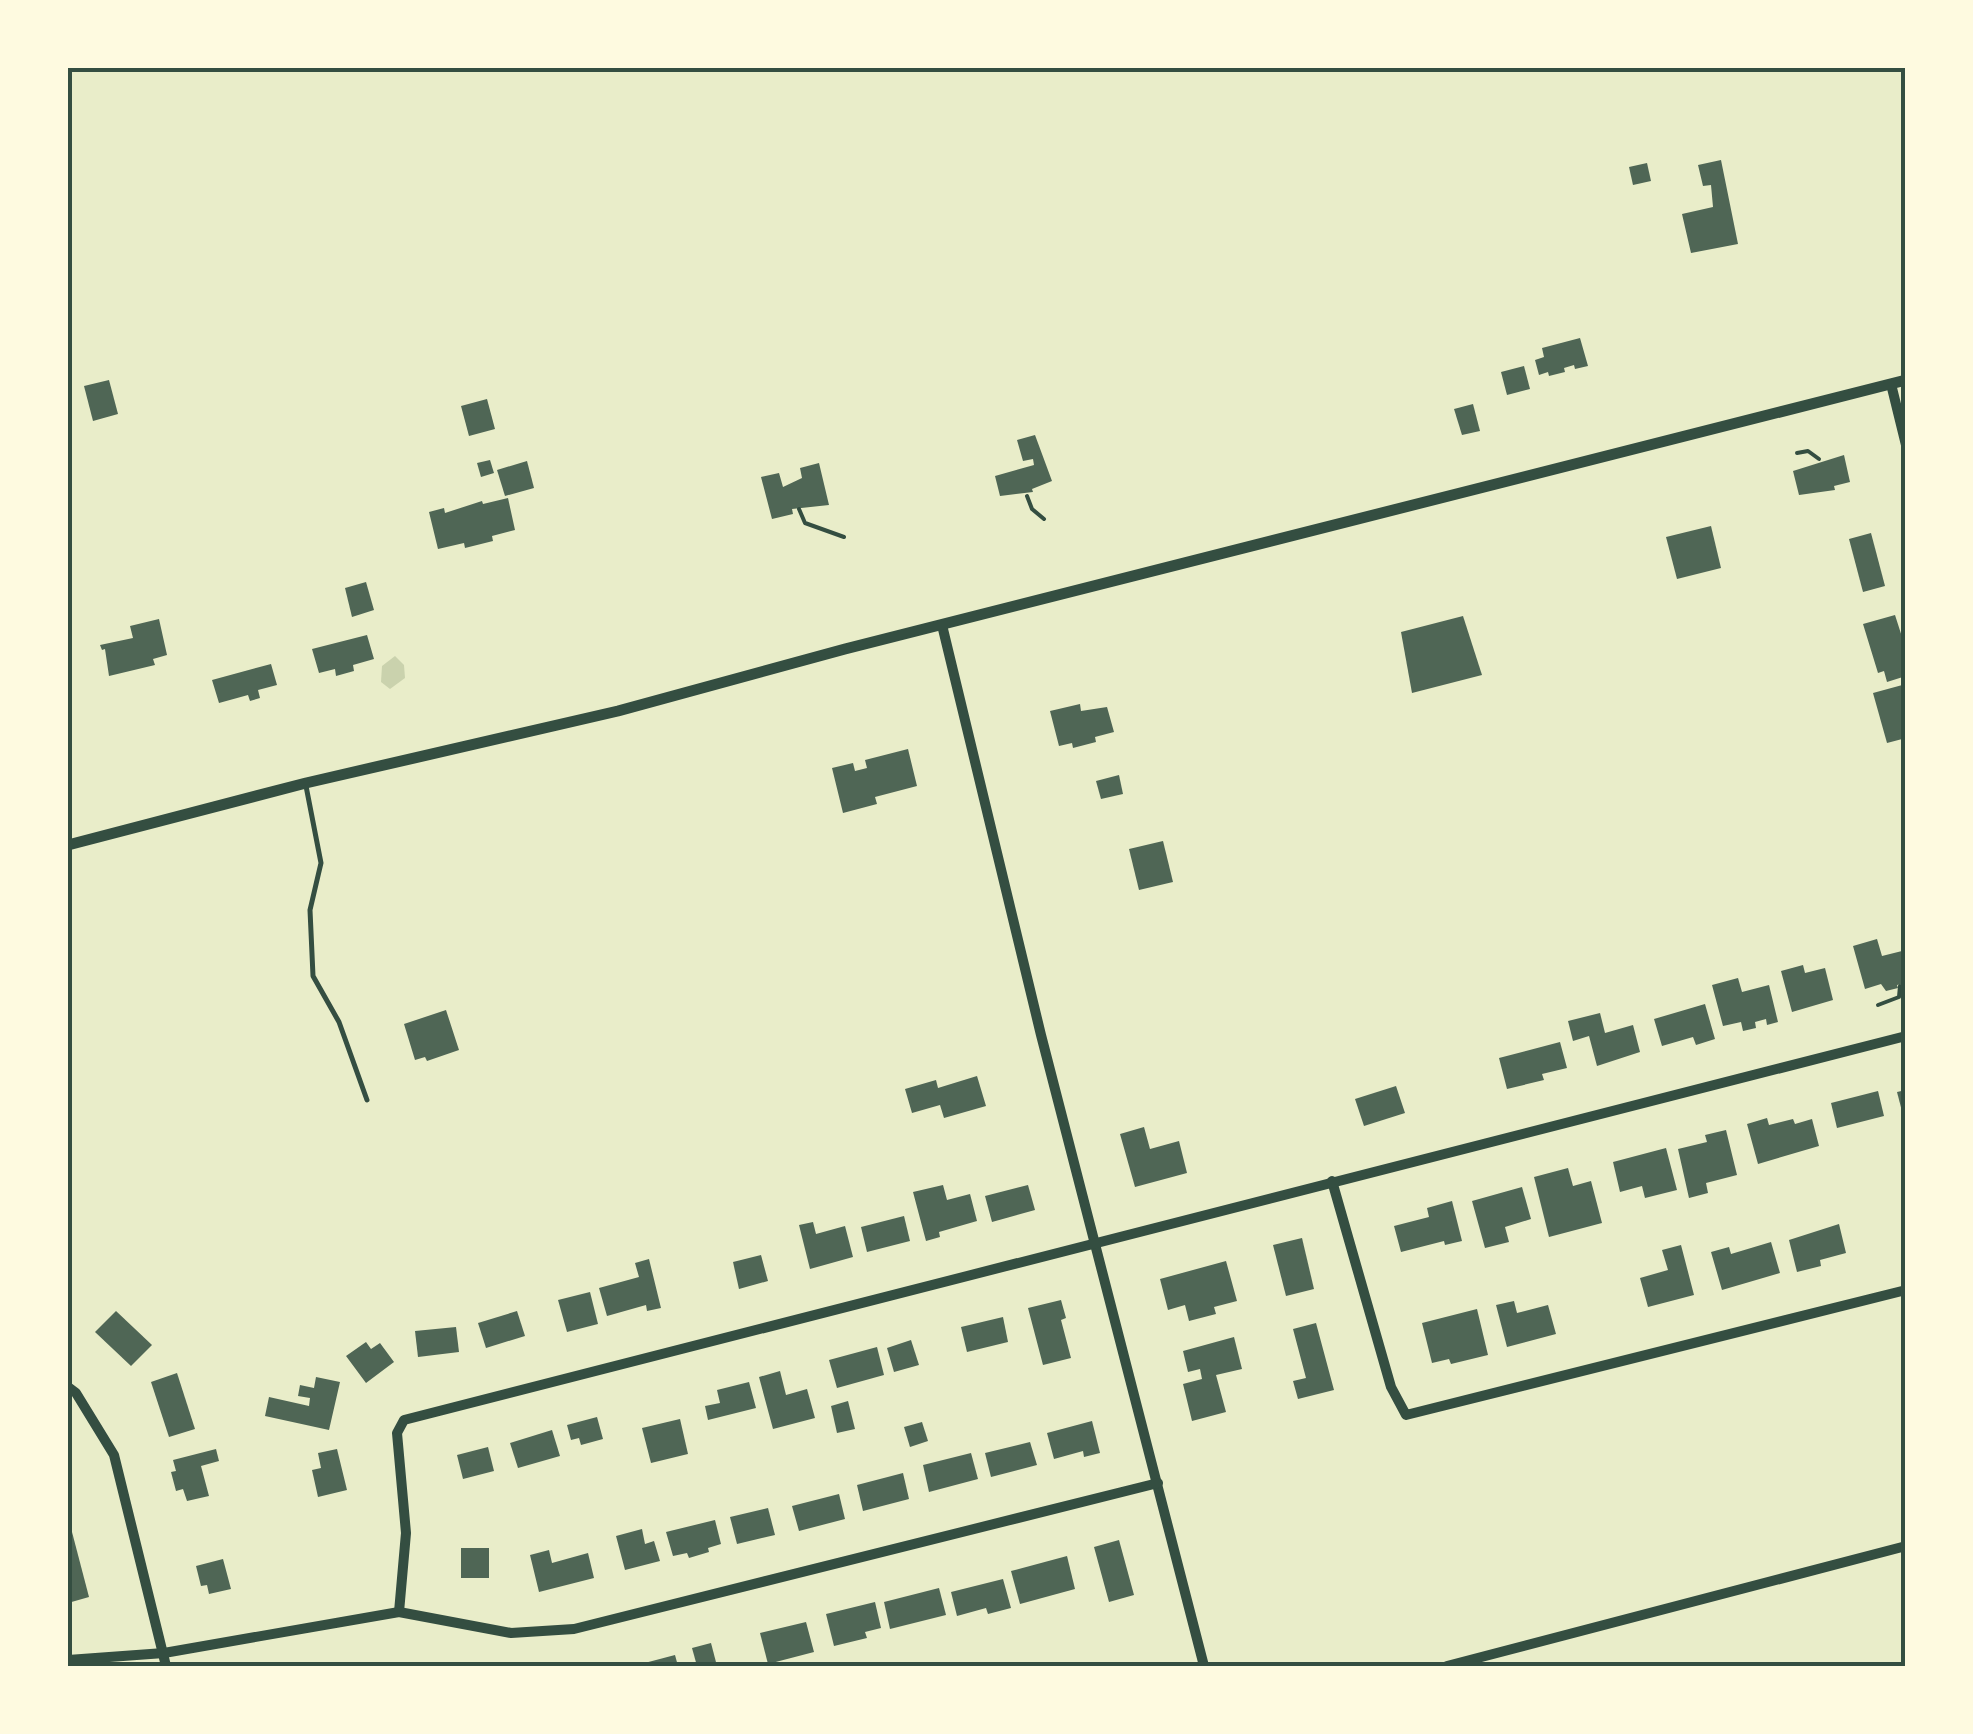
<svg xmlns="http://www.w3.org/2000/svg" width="1973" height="1734" font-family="Ubuntu,sans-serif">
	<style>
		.green { fill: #cad2ad }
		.building { fill: #4f6655 }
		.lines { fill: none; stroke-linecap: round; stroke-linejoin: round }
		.path { stroke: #344e41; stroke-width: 4 }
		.service { stroke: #344e41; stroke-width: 5 }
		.minor { stroke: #344e41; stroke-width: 10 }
		.tertiary { stroke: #344e41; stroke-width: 11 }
		.neatline { fill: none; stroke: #344e41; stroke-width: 4 }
	</style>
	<rect width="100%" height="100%" fill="#e9edc9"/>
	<polygon class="green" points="395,656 404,665 405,678 390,689 381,682 382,666"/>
	<g class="building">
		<polygon points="1721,160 1738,244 1691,253 1682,214 1713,207 1711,185 1703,186 1698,165"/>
		<polygon points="1647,163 1651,181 1633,185 1629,167"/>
		<polygon points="1580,338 1588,366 1575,369 1574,365 1564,368 1565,372 1549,376 1548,372 1539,375 1535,360 1544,357 1542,348"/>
		<polygon points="1524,366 1530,389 1507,395 1501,372"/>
		<polygon points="109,380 118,414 93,421 84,386"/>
		<polygon points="487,399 495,429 469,436 461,406"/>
		<polygon points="1473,404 1480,431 1462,435 1454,409"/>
		<polygon points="1035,435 1052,481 1032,489 1033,492 1000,496 995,476 1034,465 1033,459 1023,461 1017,440"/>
		<polygon points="1844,455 1850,482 1834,486 1835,490 1799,495 1793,471"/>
		<polygon points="490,460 494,473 481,477 477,463"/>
		<polygon points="527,461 534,488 505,496 497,470"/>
		<polygon points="819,463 829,505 792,509 793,514 772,519 761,477 779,473 783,487 802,478 800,468"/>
		<polygon points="508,498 515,530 492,536 493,541 465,548 464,543 438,549 429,512 444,508 445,513 482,501 483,504"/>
		<polygon points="1711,526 1721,568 1677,579 1666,537"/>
		<polygon points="1871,533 1885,586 1863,592 1849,539"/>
		<polygon points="366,582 374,610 352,617 345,588"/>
		<polygon points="1895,615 1903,640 1906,639 1906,676 1887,682 1884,671 1878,673 1863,624"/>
		<polygon points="1463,616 1482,675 1412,693 1401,632"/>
		<polygon points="159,619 167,655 153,659 155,665 109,676 105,649 102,650 100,645 133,638 130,626"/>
		<polygon points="367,635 374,659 353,665 354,671 336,676 335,669 319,673 312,649"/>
		<polygon points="271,664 277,685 258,690 260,698 250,701 248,695 219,703 212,680"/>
		<polygon points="1906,684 1906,738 1887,743 1873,693"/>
		<polygon points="1080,704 1081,711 1107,707 1114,732 1095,737 1096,742 1073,748 1072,743 1059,746 1050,711"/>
		<polygon points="908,749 917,786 875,797 877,804 843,813 832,768 853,763 855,771 867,768 865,760"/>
		<polygon points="1119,775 1123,794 1101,799 1096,781"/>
		<polygon points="1163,841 1173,882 1139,890 1129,849"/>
		<polygon points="1877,939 1882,956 1906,950 1906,983 1897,985 1898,988 1886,991 1881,984 1865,989 1853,946"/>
		<polygon points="1803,965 1805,973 1825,968 1833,1000 1792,1012 1781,971"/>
		<polygon points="1738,978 1742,992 1769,985 1778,1022 1767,1025 1766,1019 1755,1022 1756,1028 1743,1031 1741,1022 1723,1026 1712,985"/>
		<polygon points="1705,1004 1715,1039 1696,1045 1693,1037 1662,1046 1654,1019"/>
		<polygon points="446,1010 459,1050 427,1061 425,1057 415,1060 404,1024"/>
		<polygon points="1600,1013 1605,1033 1633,1025 1640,1052 1597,1066 1589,1036 1573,1041 1568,1021"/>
		<polygon points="1560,1042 1567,1068 1542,1074 1544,1080 1507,1089 1499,1058"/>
		<polygon points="977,1076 986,1106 944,1118 940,1105 912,1113 905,1089 936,1080 938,1088"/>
		<polygon points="1396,1086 1405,1113 1364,1126 1355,1099"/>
		<polygon points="1906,1090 1906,1118 1904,1119 1897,1092"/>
		<polygon points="1878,1091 1884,1116 1837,1128 1831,1103"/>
		<polygon points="1767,1118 1769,1125 1793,1119 1795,1124 1812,1119 1819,1146 1758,1164 1747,1124"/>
		<polygon points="1144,1127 1150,1149 1179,1141 1187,1173 1135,1187 1120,1134"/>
		<polygon points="1726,1130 1737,1175 1706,1183 1708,1193 1689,1198 1678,1149 1707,1142 1705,1135"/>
		<polygon points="1666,1148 1677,1190 1645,1198 1642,1186 1620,1192 1613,1162"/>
		<polygon points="1568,1168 1573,1186 1591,1181 1602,1223 1549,1237 1534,1177"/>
		<polygon points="943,1185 947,1200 970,1194 977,1221 939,1232 940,1237 926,1241 913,1192"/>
		<polygon points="1028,1185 1035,1210 992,1222 985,1196"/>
		<polygon points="1522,1187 1531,1219 1505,1227 1509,1242 1485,1248 1472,1201"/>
		<polygon points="1452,1201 1462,1241 1445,1245 1444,1241 1401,1252 1394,1226 1429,1217 1427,1208"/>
		<polygon points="904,1216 910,1241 867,1252 861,1227"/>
		<polygon points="813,1222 816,1234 845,1226 853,1257 810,1269 799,1225"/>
		<polygon points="1839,1224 1846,1253 1820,1260 1821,1266 1797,1272 1789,1240"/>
		<polygon points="1302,1238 1314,1289 1286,1296 1273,1245"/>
		<polygon points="1771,1242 1780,1273 1722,1290 1711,1252 1729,1247 1731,1254"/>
		<polygon points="1681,1245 1694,1295 1648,1307 1640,1278 1668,1270 1662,1250"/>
		<polygon points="761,1255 768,1281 739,1289 733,1262"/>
		<polygon points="649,1259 661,1308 647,1311 646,1305 607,1316 599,1288 639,1277 635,1263"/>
		<polygon points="1226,1261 1237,1301 1214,1307 1216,1314 1189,1321 1185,1305 1168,1310 1160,1279"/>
		<polygon points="590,1292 598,1324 567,1332 558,1300"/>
		<polygon points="1061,1300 1066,1318 1061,1320 1071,1358 1043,1365 1028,1308"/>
		<polygon points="1514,1301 1517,1313 1548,1305 1556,1334 1507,1347 1496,1305"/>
		<polygon points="1477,1309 1488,1355 1451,1364 1449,1359 1432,1363 1422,1323"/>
		<polygon points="116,1311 152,1345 131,1366 95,1332"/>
		<polygon points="517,1311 525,1336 486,1348 478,1323"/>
		<polygon points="1003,1317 1008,1342 967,1352 961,1327"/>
		<polygon points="1316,1323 1334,1390 1298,1399 1293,1381 1306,1378 1293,1329"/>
		<polygon points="456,1327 459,1352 418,1357 415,1331"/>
		<polygon points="1234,1337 1242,1369 1216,1375 1226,1412 1192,1421 1183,1384 1202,1379 1200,1369 1188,1372 1183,1351"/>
		<polygon points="911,1340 919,1365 894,1372 887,1348"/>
		<polygon points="366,1342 371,1349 380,1343 394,1362 366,1383 346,1356"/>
		<polygon points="877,1347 884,1375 837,1388 829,1360"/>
		<polygon points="780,1371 786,1395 807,1389 815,1418 773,1429 759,1377"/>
		<polygon points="177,1373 195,1429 169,1437 151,1382"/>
		<polygon points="316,1377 340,1382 329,1430 265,1416 269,1397 309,1406 310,1398 298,1396 300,1385 314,1388"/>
		<polygon points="749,1382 756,1408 708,1420 705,1406 720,1403 717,1390"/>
		<polygon points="848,1401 855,1429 837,1433 831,1406"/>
		<polygon points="597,1417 603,1439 581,1445 579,1438 571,1440 567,1425"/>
		<polygon points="680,1419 688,1454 651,1463 642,1428"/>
		<polygon points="1092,1421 1100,1453 1084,1457 1083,1451 1054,1459 1047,1433"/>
		<polygon points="922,1422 928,1441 910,1447 904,1427"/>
		<polygon points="552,1430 560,1456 518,1468 510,1443"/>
		<polygon points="1030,1442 1037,1465 991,1477 985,1453"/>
		<polygon points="488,1447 494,1471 463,1479 457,1455"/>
		<polygon points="216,1449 219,1461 201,1466 209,1496 187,1501 183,1489 176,1491 171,1472 176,1471 173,1460"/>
		<polygon points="337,1449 347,1490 318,1497 312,1470 321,1468 318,1453"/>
		<polygon points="971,1453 978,1479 929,1492 923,1465"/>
		<polygon points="903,1473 909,1499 863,1511 857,1485"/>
		<polygon points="839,1494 845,1519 799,1531 792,1506"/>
		<polygon points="768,1508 775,1535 737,1544 730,1517"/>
		<polygon points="715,1520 721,1544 708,1548 709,1552 689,1558 687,1553 673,1556 666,1532"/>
		<polygon points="642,1529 645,1544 654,1541 660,1561 625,1570 616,1536"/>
		<polygon points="72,1532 89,1597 68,1603 68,1533"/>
		<polygon points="1119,1540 1134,1595 1109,1602 1094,1547"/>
		<rect x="461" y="1548" width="28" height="30"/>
		<polygon points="549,1550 552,1563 588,1553 594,1578 539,1592 530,1555"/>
		<polygon points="1067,1556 1075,1589 1020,1604 1011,1571"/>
		<polygon points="223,1559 231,1589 209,1594 207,1585 201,1586 196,1566"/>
		<polygon points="1003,1579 1011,1608 988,1614 986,1608 957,1616 951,1592"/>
		<polygon points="939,1588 946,1615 890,1629 884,1602"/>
		<polygon points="875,1602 881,1628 865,1632 867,1638 834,1646 826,1614"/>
		<polygon points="806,1622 814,1652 768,1664 760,1633"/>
		<polygon points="711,1643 717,1666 697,1666 692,1648"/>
		<polygon points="675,1655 678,1666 637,1666 637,1665"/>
	</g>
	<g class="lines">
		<g class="path">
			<polyline points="1797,453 1808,451 1819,459"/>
			<polyline points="1027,496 1032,509 1044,519"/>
			<polyline points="799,509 805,523 844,537"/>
			<polyline points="1878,1005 1899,997 1900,986"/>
			<polyline points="1905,1082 1906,1082"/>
		</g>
		<polyline class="service" points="306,786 321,863 310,910 313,976 339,1022 367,1100"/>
		<g class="minor">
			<polyline points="1891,384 1906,445"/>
			<polyline points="942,625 1041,1035 1204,1666"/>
			<polyline points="1332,1181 1391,1387 1406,1415 1906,1290"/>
			<polyline points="68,1387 76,1393 114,1455 166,1666"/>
			<polyline points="399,1612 406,1533 397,1433 404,1420 1906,1036"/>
			<polyline points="68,1660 164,1653 399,1612 511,1633 574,1629 1158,1483"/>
			<polyline points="1447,1666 1906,1546"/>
		</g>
		<polyline class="tertiary" points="68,845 306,783 618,711 845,649 1906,380"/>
	</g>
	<rect width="1973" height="1734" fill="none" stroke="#fefae0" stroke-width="140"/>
	<rect x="70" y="70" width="1833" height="1594" class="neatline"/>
</svg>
